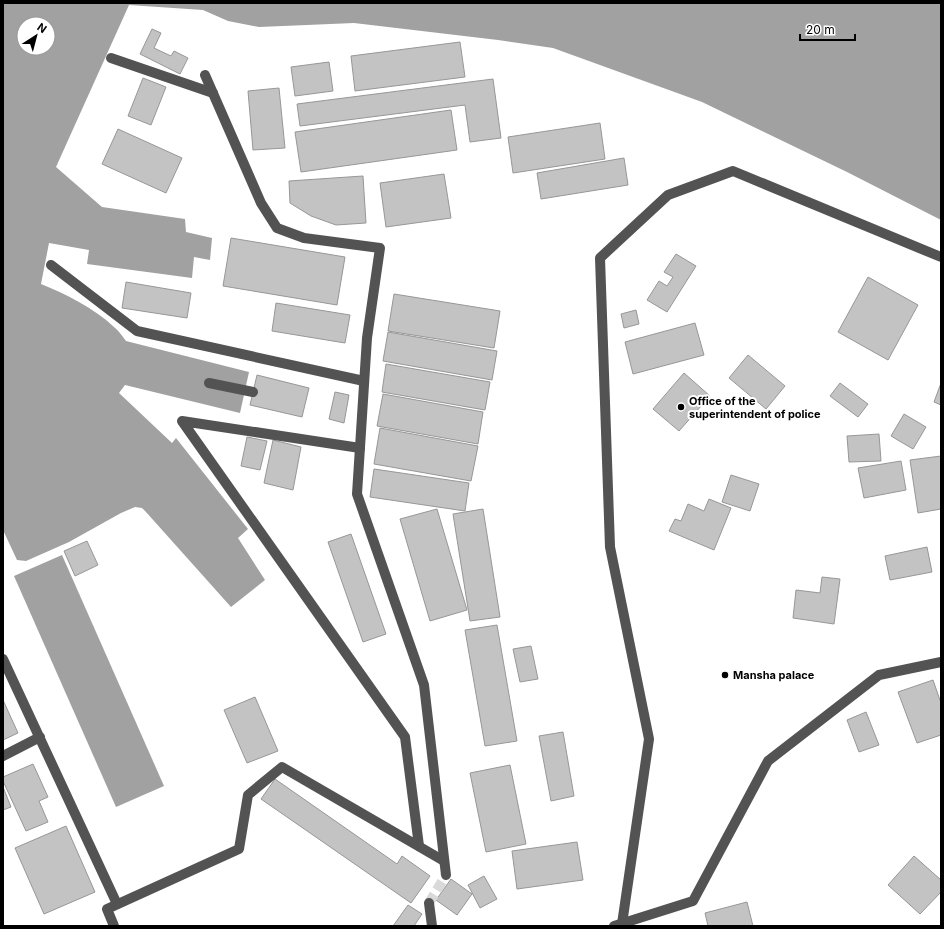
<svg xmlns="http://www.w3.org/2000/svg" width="944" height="929" font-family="Inter,sans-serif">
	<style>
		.water { fill: #a1a1a1; fill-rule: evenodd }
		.building { fill: #c3c3c3; stroke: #979797 }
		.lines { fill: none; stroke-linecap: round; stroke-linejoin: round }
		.minor-tunnel { stroke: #d9d9d9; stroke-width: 10; stroke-dasharray: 10 5; stroke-linecap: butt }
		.minor { stroke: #535353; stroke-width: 10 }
		.poi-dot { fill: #000; stroke: #fff; stroke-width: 1.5 }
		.labels { text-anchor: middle; stroke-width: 4; stroke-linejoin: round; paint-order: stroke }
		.poi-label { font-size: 11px; font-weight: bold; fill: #000; stroke: #fff; text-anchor: start }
	</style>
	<rect width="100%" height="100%" fill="#fff"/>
	<g class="water">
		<path d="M3 3H941V220L847 172 702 102 553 48 498 40 354 23 259 27 228 21 203 10 129 5 56 167 102 207 185 219 186 232 212 238 210 260 194 257 192 278 87 264 89 250 49 243 41 284C66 294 94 308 114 327 119 331 123 337 126 341L249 372 240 413 125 385 119 393 172 443 176 438 248 529 238 538 265 580 231 607 146 512 142 508 135 507 121 513 69 542 26 561 17 560 3 530ZM24 24H48V48H24Z"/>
		<polygon points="62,555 164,786 116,807 14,576"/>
	</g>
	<g class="building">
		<polygon points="152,29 161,33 154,48 171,56 174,51 188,58 180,74 140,54"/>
		<polygon points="460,42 465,77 355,91 351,56"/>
		<polygon points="329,62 333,91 295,96 291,67"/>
		<polygon points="143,78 166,87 151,125 128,116"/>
		<polygon points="493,79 501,138 470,142 465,105 300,126 297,104"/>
		<polygon points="279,88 285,148 253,150 248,91"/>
		<polygon points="451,110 457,150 301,172 295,132"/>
		<polygon points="600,123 605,159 513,173 508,137"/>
		<polygon points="118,129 182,158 166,193 102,164"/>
		<polygon points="624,158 628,185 541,199 537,173"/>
		<polygon points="444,174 451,218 386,227 380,183"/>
		<polygon points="363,176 366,223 336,225 311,216 290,203 289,181"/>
		<polygon points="231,238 345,257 337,305 223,286"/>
		<polygon points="676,254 696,266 667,312 647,300 659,281 667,286 673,277 664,272"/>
		<polygon points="868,277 918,305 888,360 838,332"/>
		<polygon points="126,282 191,293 187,318 122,308"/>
		<polygon points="394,294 500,311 494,348 388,331"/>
		<polygon points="276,303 350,315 345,343 272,331"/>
		<polygon points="636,310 639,324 624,328 621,314"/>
		<polygon points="695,323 704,355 633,374 625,342"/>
		<polygon points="388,332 497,351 492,380 383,361"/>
		<polygon points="748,355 785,386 766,409 729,378"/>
		<polygon points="386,364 490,382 485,410 382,392"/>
		<polygon points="684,373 710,396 679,431 653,409"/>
		<polygon points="257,375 309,388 302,417 250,405"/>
		<polygon points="840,383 868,404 858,417 830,396"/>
		<polygon points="941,383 941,405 934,402"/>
		<polygon points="335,392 349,395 344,423 329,419"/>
		<polygon points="383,394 483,412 478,444 377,426"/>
		<polygon points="904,414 926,427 913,449 891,436"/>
		<polygon points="380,428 478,446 471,481 374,464"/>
		<polygon points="879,434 881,461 849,462 847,436"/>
		<polygon points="247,437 267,441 260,470 241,466"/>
		<polygon points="273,440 301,447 293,490 264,483"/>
		<polygon points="941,456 941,509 918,513 910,460"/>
		<polygon points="901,461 906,490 864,498 858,468"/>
		<polygon points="374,469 469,483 465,511 370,497"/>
		<polygon points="731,475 759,484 750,511 722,502"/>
		<polygon points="709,499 731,508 714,550 669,531 675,519 681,521 688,504 704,511"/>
		<polygon points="437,509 467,610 430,621 400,519"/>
		<polygon points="483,509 500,617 470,621 453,514"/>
		<polygon points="351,534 386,634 363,642 328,542"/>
		<polygon points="87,541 98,565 75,576 64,551"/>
		<polygon points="927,547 932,572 890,580 885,556"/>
		<polygon points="822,577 840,579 834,624 793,618 796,590 820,593"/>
		<polygon points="497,625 517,741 485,746 465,630"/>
		<polygon points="531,646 538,679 520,682 513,649"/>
		<polygon points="933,680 941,703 941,735 917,743 898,692"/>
		<polygon points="255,697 278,751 247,763 224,710"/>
		<polygon points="3,700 18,733 3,740"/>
		<polygon points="866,712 879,745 859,752 847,720"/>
		<polygon points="563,732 574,796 551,801 539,736"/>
		<polygon points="33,764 48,797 39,801 48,822 26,831 3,781 3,777"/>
		<polygon points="510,765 526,844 486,852 470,773"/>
		<polygon points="275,779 397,864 402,856 430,876 411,903 261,799"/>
		<polygon points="3,787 11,807 3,810"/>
		<polygon points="66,826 95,892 44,914 15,848"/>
		<polygon points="577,842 583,880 517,889 512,851"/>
		<polygon points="914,856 941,880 941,892 920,914 888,885"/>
		<polygon points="484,876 497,899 480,908 468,885"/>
		<polygon points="451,879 472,894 457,915 436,900"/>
		<polygon points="747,902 753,926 708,926 705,913"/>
		<polygon points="408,905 422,914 414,926 393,926"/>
	</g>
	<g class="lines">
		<polyline class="minor-tunnel" points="429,903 446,875"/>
		<g class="minor">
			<polyline points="111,58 213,93"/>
			<polyline points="205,75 261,203 277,228 304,238 380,248 367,338 357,494 424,685 446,875"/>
			<polyline points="51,265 137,331 364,381"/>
			<polyline points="209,383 253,392"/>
			<polyline points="360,448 182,421 405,737 419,846"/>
			<polyline points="3,659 117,904"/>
			<polyline points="3,756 40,737"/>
			<polyline points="429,903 432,926"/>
			<polyline points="622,924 649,739 610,547 600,258 668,195 733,171 941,257"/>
			<polyline points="114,926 107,909 239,849 248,795 282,767 444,861"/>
			<polyline points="614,926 693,901 768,761 879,675 941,662"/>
		</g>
	</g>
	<g class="poi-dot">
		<circle cx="681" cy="407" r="4"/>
		<circle cx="725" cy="675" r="4"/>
	</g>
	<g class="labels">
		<g class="poi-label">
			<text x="689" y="405">Office of the<tspan x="689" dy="13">superintendent of police</tspan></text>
			<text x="733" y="679">Mansha palace</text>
		</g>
	</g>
	<rect width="944" height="929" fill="none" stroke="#000000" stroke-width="8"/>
	<g transform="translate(36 36) rotate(36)"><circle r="19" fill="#ffffff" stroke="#999999"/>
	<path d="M0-3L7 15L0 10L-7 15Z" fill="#000000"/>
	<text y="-6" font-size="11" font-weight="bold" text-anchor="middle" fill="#000000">N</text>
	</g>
	<path d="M800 34v6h55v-6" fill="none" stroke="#000000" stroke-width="2"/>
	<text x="806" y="34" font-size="12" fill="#000000" stroke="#ffffff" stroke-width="3" paint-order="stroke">20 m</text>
</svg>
